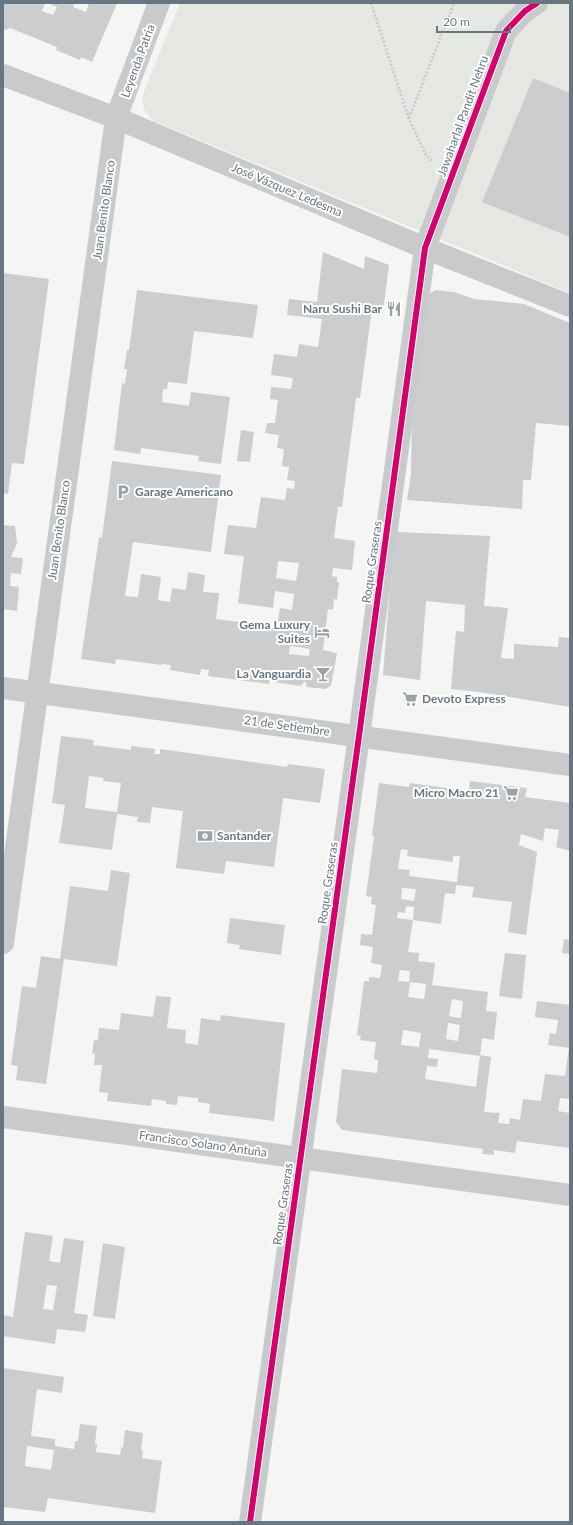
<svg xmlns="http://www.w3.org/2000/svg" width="573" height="1525" font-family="Lato,sans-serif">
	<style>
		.green { fill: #e4e7e2 }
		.building { fill: #cccdce; fill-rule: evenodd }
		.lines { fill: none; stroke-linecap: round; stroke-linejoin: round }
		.path { stroke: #c7c8c9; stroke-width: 2.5; stroke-dasharray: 2 2; stroke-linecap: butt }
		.minor { stroke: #c9cacb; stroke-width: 22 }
		.cycleway-casing { stroke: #fff; stroke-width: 8 }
		.cycleway { stroke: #d6006c; stroke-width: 6 }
		.labels { text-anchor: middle; stroke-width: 4; stroke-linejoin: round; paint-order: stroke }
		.street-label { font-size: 12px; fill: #677681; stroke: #fff }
		.poi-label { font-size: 12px; font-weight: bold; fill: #677681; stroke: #fff; text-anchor: end }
	</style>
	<rect width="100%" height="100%" fill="#f5f5f4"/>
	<path class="green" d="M180 3H570V293L154 121C144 114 142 106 143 94Z"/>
	<g class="building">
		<polygon points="3,3 45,3 42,11 53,15 57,7 48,3 74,3 73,7 86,12 89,3 117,3 92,62 81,57 80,60 56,50 57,47 10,28 5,30 3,29"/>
		<polygon points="533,78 570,93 570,237 482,202"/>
		<path d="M323 252 364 269 365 256 389 265 383 311 372 309 360 398H356L342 507H338L334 538 355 541 352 570 333 568 332 576 337 577V582H339L337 600 334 599 333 610 328 609 323 650 337 653 331 686 325 689 307 687 305 681 301 686 273 682 270 678 269 684 208 676 209 670 201 669 200 675 170 670 171 665 162 664V665L116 659 115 664 81 659 99 537 102 538 112 461 221 475 211 552 133 542 125 596 138 597 141 574 161 577 158 600 170 602 172 588 186 590 188 572 205 575 203 592 219 593 216 619 277 627 280 608 292 610 294 594 275 591 273 608 238 603 244 556 224 554 228 525 256 528 261 497 285 500 287 488 294 489 295 481 287 480 289 467 282 466 284 449 277 448 279 435 265 433 267 423H275L278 400 270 399 271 387 291 389 293 378 271 375 274 354 297 357 299 344 318 347 322 319 287 315 289 299 317 302ZM278 561 299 563 296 581 276 578ZM290 646 310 649 309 656 289 654Z"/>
		<polygon points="3,273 49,279 24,464 12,463 8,494 3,493"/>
		<polygon points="137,290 258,305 253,338 194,331 187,384 168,382 167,389 163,389 162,402 189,406 191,392 230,397 221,464 198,461 199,456 141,448 140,454 114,450 122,383 125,384 127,369 124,369 127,350 129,350"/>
		<polygon points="436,290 454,292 474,299 524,304 570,323 570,426 536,423 531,480 523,480 522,509 407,500 411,474 412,408 427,295"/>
		<polygon points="241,430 254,432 250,462 237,461"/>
		<polygon points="3,525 15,526 17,543 11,557 23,558 21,574 11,573 10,586 19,587 17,611 3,609"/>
		<polygon points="397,532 490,536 484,606 508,608 501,658 514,659 514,644 558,647 559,637 570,638 570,707 479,692 451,689 456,631 464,632 465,605 426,601 420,680 383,675 389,599"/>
		<path d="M61 736 94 740 93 745 131 750V746L155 749 154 754H160V749L287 767 288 764 325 769 320 803 283 798 274 867 226 861 224 874 176 868 183 811 152 807 150 823 137 822 138 817 117 814 112 850 59 843 65 805 52 803ZM89 776 104 778 103 781 121 783 117 812 85 808Z"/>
		<path d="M470 781 527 788 525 797 570 803V851L556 847 559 830 545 828 543 841 521 834 519 845 537 852 526 935 508 932 512 902 472 897 474 887 456 885 455 894 445 893 441 924 413 920 408 952 419 953 418 961 435 963 432 985 488 992 486 1011 497 1012 494 1040 482 1038 480 1056 429 1049 428 1058 438 1059 437 1067 427 1066 425 1079 476 1087 480 1055 491 1057 484 1112 500 1113 498 1123 509 1124 510 1118 520 1120 523 1099 541 1101 545 1074 565 1076 569 1048 548 1045 550 1033 556 1034 558 1020 535 1017 537 1001 570 1005V1099L560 1098 558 1111 570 1113V1148L517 1141 515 1153 494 1150V1155L482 1154 483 1149 342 1130 336 1122 342 1069 377 1073 378 1060 374 1059 376 1042 360 1040 361 1036 357 1035 364 981H369V977L380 978 382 965 371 963 373 947 360 945 361 934 372 935 376 905 371 904 372 897 366 896 374 836 372 835 379 783 409 787 410 783 469 791ZM401 849 408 850 407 856 453 862V856H460L457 882 409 876 410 870 398 869ZM402 888 416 889 414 901 401 899ZM406 906 414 907 413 920 397 918 398 912 405 913ZM400 970 410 971 409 982 426 984 424 999 408 997 410 982 398 981ZM452 999 463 1001 461 1018 449 1016ZM448 1023 460 1025 458 1041 446 1039ZM403 1030 421 1033 419 1047 401 1045Z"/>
		<polygon points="111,870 130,873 117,966 64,959 46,1084 16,1080 18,1066 11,1065 22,986 36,988 41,956 60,959 70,886 108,891"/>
		<polygon points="230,918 285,925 281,955 239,949 240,945 227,943"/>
		<polygon points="564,939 570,940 570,954 562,953"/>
		<polygon points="505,953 526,955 522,999 499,996"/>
		<polygon points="156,996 171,997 167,1028 186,1030 185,1043 198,1045 201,1018 220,1021 221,1015 285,1023 274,1121 209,1113 210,1104 198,1102 198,1098 178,1096 177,1105 166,1104 166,1101 152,1099 151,1106 107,1101 108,1093 99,1092 102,1065 94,1065 95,1054 92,1053 94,1040 98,1040 99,1028 119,1030 121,1013 153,1017"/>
		<path d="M25 1232 53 1236 49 1261 60 1263 64 1238 84 1241 74 1313 88 1315 85 1332 57 1329 55 1344 3 1336V1315L13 1317ZM47 1285 57 1286 53 1310 43 1309Z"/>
		<polygon points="103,1243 125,1247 115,1319 93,1316"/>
		<path d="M3 1368 64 1377 62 1393 37 1389 31 1436 55 1439V1446L74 1449 75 1441H78L80 1424 97 1426 95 1444H97L96 1452 120 1455 121 1447 123 1448 125 1430 143 1433 141 1450H143L142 1458 162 1461 155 1513 48 1498 45 1512 3 1507ZM27 1446 54 1450 51 1470 25 1466Z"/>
	</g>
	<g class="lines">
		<g class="path">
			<polyline points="371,3 409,119 426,155 432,161"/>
			<polyline points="409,118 454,3"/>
		</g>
		<g class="minor">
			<polyline points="3,75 116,118 425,248 570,306"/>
			<polyline points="3,688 570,765"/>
			<polyline points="3,943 116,118 159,3"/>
			<polyline points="3,1117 570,1195"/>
			<polyline points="250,1522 359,736 425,248 506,31 525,11 537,3"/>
		</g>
		<g class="cycleway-casing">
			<polyline id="cycleway" points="250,1522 359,736 425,248 506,31 525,11 537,3"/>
		</g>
		<use href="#cycleway" class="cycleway"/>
	</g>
	<defs>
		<g id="restaurant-bare" transform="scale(1.2)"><path d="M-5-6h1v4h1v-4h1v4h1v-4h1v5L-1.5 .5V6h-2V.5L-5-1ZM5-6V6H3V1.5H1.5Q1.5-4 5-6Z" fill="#99a2a9" stroke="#fff" stroke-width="2.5" paint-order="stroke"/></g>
		<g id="parking-bare" transform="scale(1.2)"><path d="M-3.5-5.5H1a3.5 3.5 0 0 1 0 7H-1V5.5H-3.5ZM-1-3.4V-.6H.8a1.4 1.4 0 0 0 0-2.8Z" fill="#99a2a9" stroke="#fff" stroke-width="2.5" paint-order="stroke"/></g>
		<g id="hotel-bare" transform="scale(1.2)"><path d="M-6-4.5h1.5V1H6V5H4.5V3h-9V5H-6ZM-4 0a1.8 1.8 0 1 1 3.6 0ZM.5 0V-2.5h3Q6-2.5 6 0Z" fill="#99a2a9" stroke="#fff" stroke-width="2.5" paint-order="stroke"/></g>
		<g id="bar-bare" transform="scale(1.2)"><path d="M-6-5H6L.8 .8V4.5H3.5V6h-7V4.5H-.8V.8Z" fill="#99a2a9" stroke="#fff" stroke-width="2.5" paint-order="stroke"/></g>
		<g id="supermarket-bare" transform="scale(1.2)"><path d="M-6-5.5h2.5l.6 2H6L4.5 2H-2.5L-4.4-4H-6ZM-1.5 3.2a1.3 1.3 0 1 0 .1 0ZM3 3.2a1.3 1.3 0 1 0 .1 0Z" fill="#99a2a9" stroke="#fff" stroke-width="2.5" paint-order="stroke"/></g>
		<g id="bank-bare" transform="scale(1.2)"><path d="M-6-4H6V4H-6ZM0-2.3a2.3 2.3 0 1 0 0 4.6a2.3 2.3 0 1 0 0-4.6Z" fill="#99a2a9" stroke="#fff" stroke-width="2.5" paint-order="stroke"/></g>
	</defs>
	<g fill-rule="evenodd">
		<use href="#restaurant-bare" x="394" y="309"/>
		<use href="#parking-bare" x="123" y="492"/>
		<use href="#hotel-bare" x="322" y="632"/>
		<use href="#bar-bare" x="323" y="674"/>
		<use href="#supermarket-bare" x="410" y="699"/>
		<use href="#supermarket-bare" x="511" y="793"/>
		<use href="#bank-bare" x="205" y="836"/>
	</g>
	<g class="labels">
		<g class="street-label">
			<text transform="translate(138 61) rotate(-70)" y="4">Leyenda Patria</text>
			<text transform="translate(463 116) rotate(-70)" y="4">Jawaharlal Pandit Nehru</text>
			<text transform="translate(287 190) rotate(23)" y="4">José Vázquez Ledesma</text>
			<text transform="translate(104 210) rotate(-82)" y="4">Juan Benito Blanco</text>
			<text transform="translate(59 530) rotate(-82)" y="4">Juan Benito Blanco</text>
			<text transform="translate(372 562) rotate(-82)" y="4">Roque Graseras</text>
			<text transform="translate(287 726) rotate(8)" y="4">21 de Setiembre</text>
			<text transform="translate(328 883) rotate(-82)" y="4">Roque Graseras</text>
			<text transform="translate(203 1144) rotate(8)" y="4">Francisco Solano Antuña</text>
			<text transform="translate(283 1204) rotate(-82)" y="4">Roque Graseras</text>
		</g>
		<g class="poi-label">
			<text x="382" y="313">Naru Sushi Bar</text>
			<text x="135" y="496" text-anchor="start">Garage Americano</text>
			<text x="310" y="629">Gema Luxury<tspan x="310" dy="14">Suites</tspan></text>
			<text x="311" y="678">La Vanguardia</text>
			<text x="422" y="703" text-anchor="start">Devoto Express</text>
			<text x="499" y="797">Micro Macro 21</text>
			<text x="217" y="840" text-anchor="start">Santander</text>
		</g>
	</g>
	<rect width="573" height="1525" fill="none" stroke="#677681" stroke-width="8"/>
	<path d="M437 26v6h73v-6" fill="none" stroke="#677681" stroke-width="2"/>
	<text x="443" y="26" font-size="12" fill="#677681" stroke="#ffffff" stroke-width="3" paint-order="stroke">20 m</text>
</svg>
